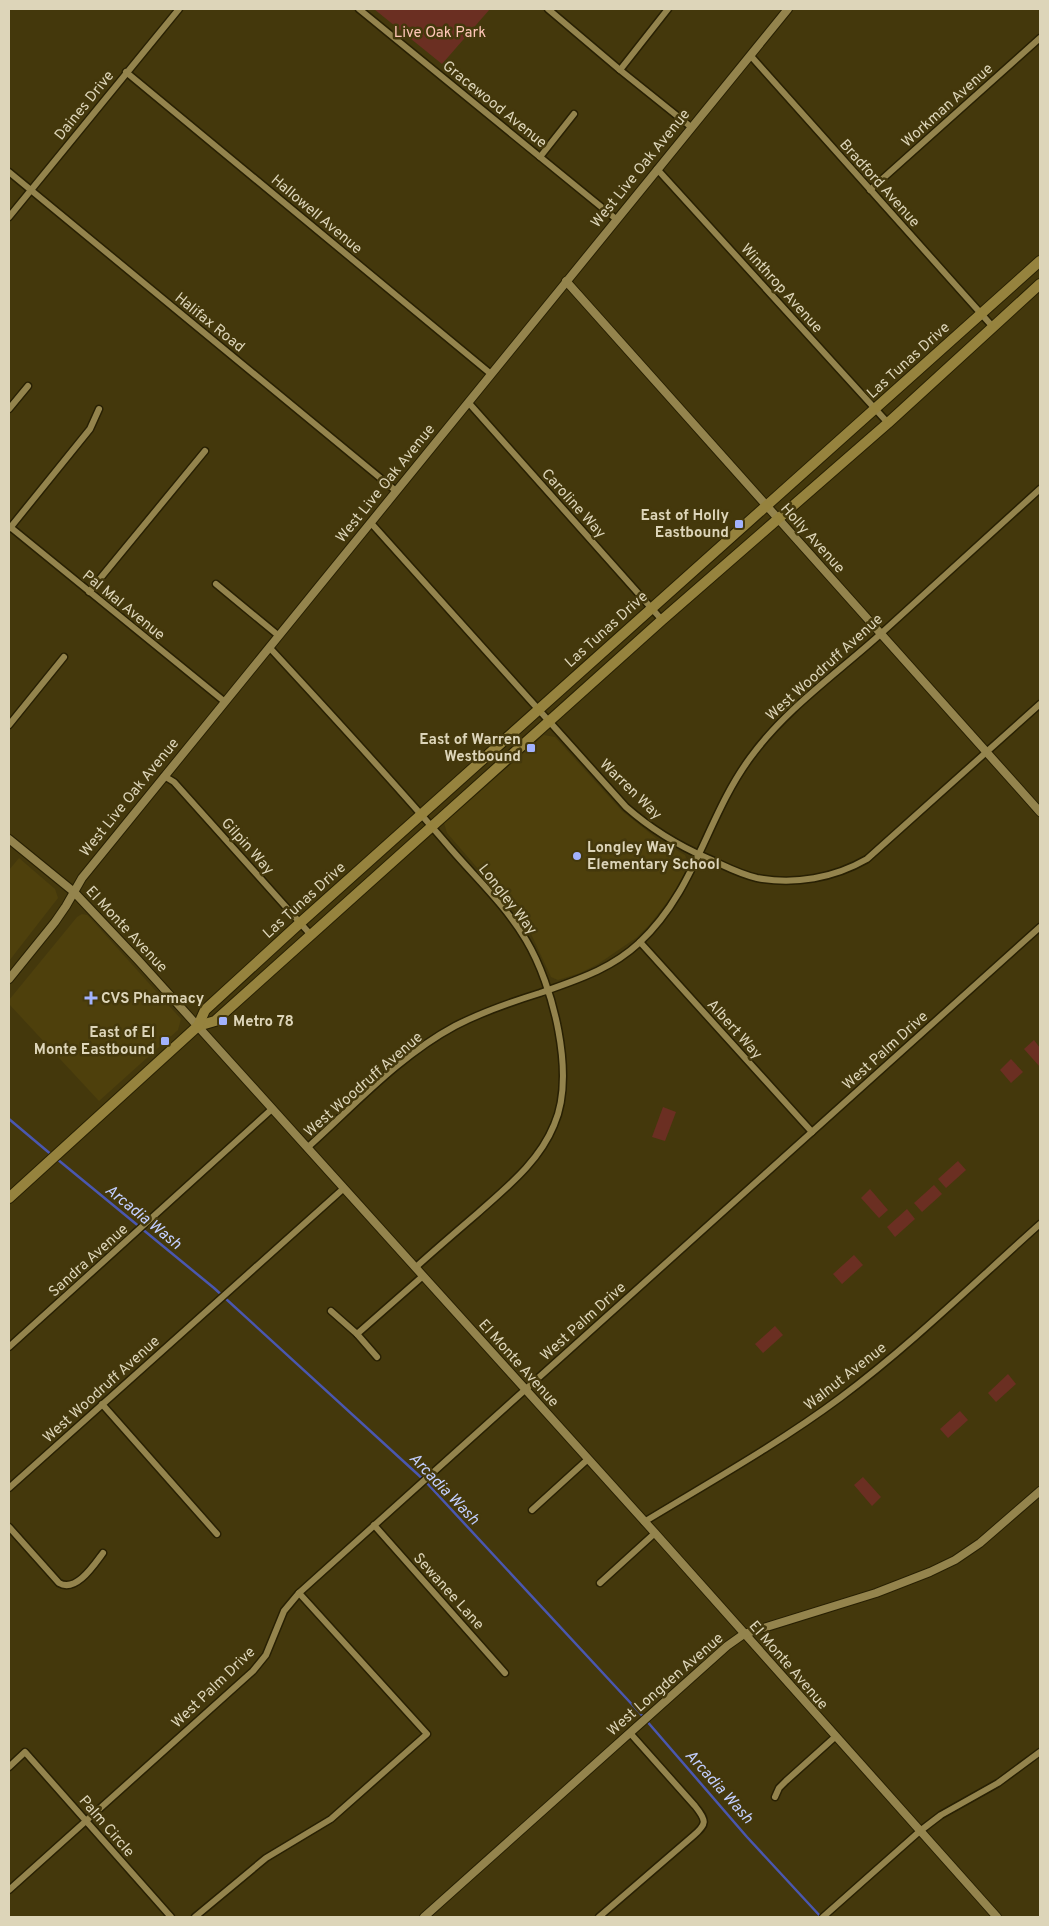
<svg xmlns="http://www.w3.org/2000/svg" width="1049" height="1926" font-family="Overpass,sans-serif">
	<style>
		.built { fill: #4e400c }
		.green { fill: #6b2f22 }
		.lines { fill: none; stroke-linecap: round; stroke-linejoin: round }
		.stream { stroke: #4a57b0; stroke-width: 2.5 }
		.minor-casing { stroke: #282003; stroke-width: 9 }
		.tertiary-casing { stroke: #282003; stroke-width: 10 }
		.primary-casing { stroke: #282003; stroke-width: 12 }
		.minor { stroke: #94844d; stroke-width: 6 }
		.tertiary { stroke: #94844d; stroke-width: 8 }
		.primary { stroke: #96833e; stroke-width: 10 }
		.poi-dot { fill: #a2b2fd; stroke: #44380c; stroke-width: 2 }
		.labels { text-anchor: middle; stroke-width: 5; stroke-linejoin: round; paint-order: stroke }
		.park-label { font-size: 15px; fill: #ffc6b8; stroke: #44380c }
		.street-label { font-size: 15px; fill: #ddd5b9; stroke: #44380c }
		.poi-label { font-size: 15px; font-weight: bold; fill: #ddd5b9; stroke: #44380c; text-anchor: end }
		.water-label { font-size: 16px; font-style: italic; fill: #c2cefe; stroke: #44380c }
	</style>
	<rect width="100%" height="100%" fill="#44380c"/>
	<g class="built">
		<polygon points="544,735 555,737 622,811 656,838 685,855 688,863 687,869 671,897 650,924 636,938 598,964 580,973 558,980 551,977 532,936 519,916 447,833 444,823"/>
		<polygon points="19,858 55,889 58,898 9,961 9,870"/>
		<polygon points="82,914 87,915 92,920 181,1019 178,1030 99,1101 9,1004 9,1000 77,917"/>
	</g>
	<g class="green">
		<polygon points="374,9 490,9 442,64"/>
		<polygon points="1034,1040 1040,1048 1040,1067 1024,1049"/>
		<polygon points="1011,1059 1023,1072 1011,1083 1000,1070"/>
		<polygon points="663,1107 676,1112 665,1141 652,1137"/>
		<polygon points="958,1161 966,1170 946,1188 938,1179"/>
		<polygon points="934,1185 942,1194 922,1212 914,1203"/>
		<polygon points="870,1189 888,1210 879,1218 861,1198"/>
		<polygon points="907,1209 915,1219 895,1237 887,1227"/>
		<polygon points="854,1255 863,1265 842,1284 833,1274"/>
		<polygon points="775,1326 783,1335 763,1353 755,1344"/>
		<polygon points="1008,1374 1016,1384 996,1402 988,1393"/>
		<polygon points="960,1411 968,1420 948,1438 940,1429"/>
		<polygon points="863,1477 881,1497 872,1506 854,1485"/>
	</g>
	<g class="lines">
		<g class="stream">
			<polyline points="9,1119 53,1156"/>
			<polyline points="57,1159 214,1288 425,1481 639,1712 747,1837 821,1917"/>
		</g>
		<g class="minor-casing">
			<g id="minor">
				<polyline points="359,9 616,219"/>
				<polyline points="548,9 620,70 691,127"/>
				<polyline points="750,55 993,327"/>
				<polyline points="620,70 668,9"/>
				<polyline points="126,72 491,374"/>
				<polyline points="540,157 574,114"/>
				<polyline points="657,169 888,423"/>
				<polyline points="9,172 396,491"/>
				<polyline points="870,190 1040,38"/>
				<polyline points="9,217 179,9"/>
				<polyline points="468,402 662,620"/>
				<polyline points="9,409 28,386"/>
				<path d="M371 523 626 807C651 829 677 845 707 858 723 865 739 874 757 878 795 885 834 878 867 859L1040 704"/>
				<polyline points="9,526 225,702"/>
				<polyline points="10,528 90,429 99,409"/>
				<polyline points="216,584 279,636"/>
				<polyline points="89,592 205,451"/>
				<path d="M269 647C331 714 392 780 451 849 476 878 506 906 526 940 553 985 576 1075 554 1125 539 1162 507 1187 478 1213 457 1231 436 1249 416 1267"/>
				<polyline points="9,725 64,657"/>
				<polyline points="164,776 174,782 311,935"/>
				<polyline points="640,942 812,1132"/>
				<path d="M307 1148C354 1106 399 1056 455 1026 482 1012 511 1002 540 993 576 980 610 970 639 943 696 890 706 818 750 758 784 711 832 677 875 639 930 589 985 539 1040 489"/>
				<polyline points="331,1311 357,1334 377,1357"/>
				<polyline points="357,1334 423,1276"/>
				<polyline points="9,1347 272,1109"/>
				<polyline points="102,1404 217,1534"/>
				<polyline points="9,1488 343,1189"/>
				<polyline points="532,1510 587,1460"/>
				<path d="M644 1522C710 1482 778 1444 840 1398 911 1345 975 1282 1040 1224"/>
				<polyline points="374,1525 505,1673"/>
				<path d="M9 1527 59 1583C76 1593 94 1565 103 1553"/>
				<polyline points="600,1583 655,1533"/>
				<polyline points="9,1767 25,1752 171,1917"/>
				<polyline points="775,1797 779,1788 786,1781 835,1737"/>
				<polyline points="9,1890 253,1671 266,1655 284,1611 299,1593 1040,927"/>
				<polyline points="195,1917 266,1858 331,1819 427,1734 299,1593"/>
				<path d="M599 1917 693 1836C707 1824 707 1821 695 1806L630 1733"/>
				<polyline points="823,1917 920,1831 941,1815 998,1783 1040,1752"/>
			</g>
		</g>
		<g class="tertiary-casing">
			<g id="tertiary">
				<polyline points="566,281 1040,812"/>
				<polyline points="9,839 74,892 138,960 655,1533 997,1917"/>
				<polyline points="9,979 55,922 66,906 82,878 788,9"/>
				<polyline points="424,1917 727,1646 744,1634 876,1593 930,1572 955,1560 980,1543 1040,1491"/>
			</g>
		</g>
		<g class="primary-casing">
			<g id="primary">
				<polyline points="198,1026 215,1021 662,620 888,423 1040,284"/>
				<polyline points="9,1198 198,1026 205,1010 300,923 1040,261"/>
			</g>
		</g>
		<use href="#minor" class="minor"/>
		<use href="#tertiary" class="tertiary"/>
		<use href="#primary" class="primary"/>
	</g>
	<g class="poi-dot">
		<rect x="734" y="519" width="10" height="10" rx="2.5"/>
		<rect x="526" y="743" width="10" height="10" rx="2.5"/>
		<circle cx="577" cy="856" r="5"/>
		<path d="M88.5 990.5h5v5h5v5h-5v5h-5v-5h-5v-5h5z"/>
		<rect x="218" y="1016" width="10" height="10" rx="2.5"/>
		<rect x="160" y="1036" width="10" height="10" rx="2.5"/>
	</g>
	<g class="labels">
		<g class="park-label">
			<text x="440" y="37">Live Oak Park</text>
		</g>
		<g class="street-label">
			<text transform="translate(495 104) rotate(39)" y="5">Gracewood Avenue</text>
			<text transform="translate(84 105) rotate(-51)" y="5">Daines Drive</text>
			<text transform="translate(947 105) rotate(-42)" y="5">Workman Avenue</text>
			<text transform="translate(640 168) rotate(-51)" y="5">West Live Oak Avenue</text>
			<text transform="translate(880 183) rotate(48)" y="5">Bradford Avenue</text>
			<text transform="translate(317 214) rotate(40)" y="5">Hallowell Avenue</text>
			<text transform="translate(782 288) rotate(48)" y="5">Winthrop Avenue</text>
			<text transform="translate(210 322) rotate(39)" y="5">Halifax Road</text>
			<text transform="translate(908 360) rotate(-42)" y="5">Las Tunas Drive</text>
			<text transform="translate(385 483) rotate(-51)" y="5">West Live Oak Avenue</text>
			<text transform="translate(574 503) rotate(48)" y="5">Caroline Way</text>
			<text transform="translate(813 538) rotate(48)" y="5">Holly Avenue</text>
			<text transform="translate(124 605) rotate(39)" y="5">Pal Mal Avenue</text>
			<text transform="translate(606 629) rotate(-42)" y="5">Las Tunas Drive</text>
			<text transform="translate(824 667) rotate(-42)" y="5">West Woodruff Avenue</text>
			<text transform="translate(631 789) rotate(44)" y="5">Warren Way</text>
			<text transform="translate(129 797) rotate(-51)" y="5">West Live Oak Avenue</text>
			<text transform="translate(248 846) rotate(48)" y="5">Gilpin Way</text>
			<text transform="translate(508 899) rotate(52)" y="5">Longley Way</text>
			<text transform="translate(304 900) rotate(-42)" y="5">Las Tunas Drive</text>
			<text transform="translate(127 929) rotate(47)" y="5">El Monte Avenue</text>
			<text transform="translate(735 1029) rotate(48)" y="5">Albert Way</text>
			<text transform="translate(885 1050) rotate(-42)" y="5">West Palm Drive</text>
			<text transform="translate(363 1084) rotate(-41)" y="5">West Woodruff Avenue</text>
			<text transform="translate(88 1260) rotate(-42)" y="5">Sandra Avenue</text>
			<text transform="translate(583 1321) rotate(-42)" y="5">West Palm Drive</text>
			<text transform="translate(519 1363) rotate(48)" y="5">El Monte Avenue</text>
			<text transform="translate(845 1376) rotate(-38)" y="5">Walnut Avenue</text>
			<text transform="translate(101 1389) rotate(-42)" y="5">West Woodruff Avenue</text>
			<text transform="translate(449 1591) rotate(48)" y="5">Sewanee Lane</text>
			<text transform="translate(789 1665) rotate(49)" y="5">El Monte Avenue</text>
			<text transform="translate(665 1684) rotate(-41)" y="5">West Longden Avenue</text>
			<text transform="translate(213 1687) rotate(-44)" y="5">West Palm Drive</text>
			<text transform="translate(107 1826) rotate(49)" y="5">Palm Circle</text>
		</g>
		<g class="poi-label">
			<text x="729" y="520">East of Holly<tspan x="729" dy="17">Eastbound</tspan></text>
			<text x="521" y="744">East of Warren<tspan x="521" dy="17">Westbound</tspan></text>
			<text x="587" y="852" text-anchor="start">Longley Way<tspan x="587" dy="17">Elementary School</tspan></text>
			<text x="101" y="1003" text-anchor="start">CVS Pharmacy</text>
			<text x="233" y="1026" text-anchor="start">Metro 78</text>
			<text x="155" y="1037">East of El<tspan x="155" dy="17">Monte Eastbound</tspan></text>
		</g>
		<g class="water-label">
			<text transform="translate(144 1216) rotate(39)" y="6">Arcadia Wash</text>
			<text transform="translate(445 1488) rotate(46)" y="6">Arcadia Wash</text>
			<text transform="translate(720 1786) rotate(48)" y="6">Arcadia Wash</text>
		</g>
	</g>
	<rect width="1049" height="1926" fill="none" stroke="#ddd5b9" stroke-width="20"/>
</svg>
